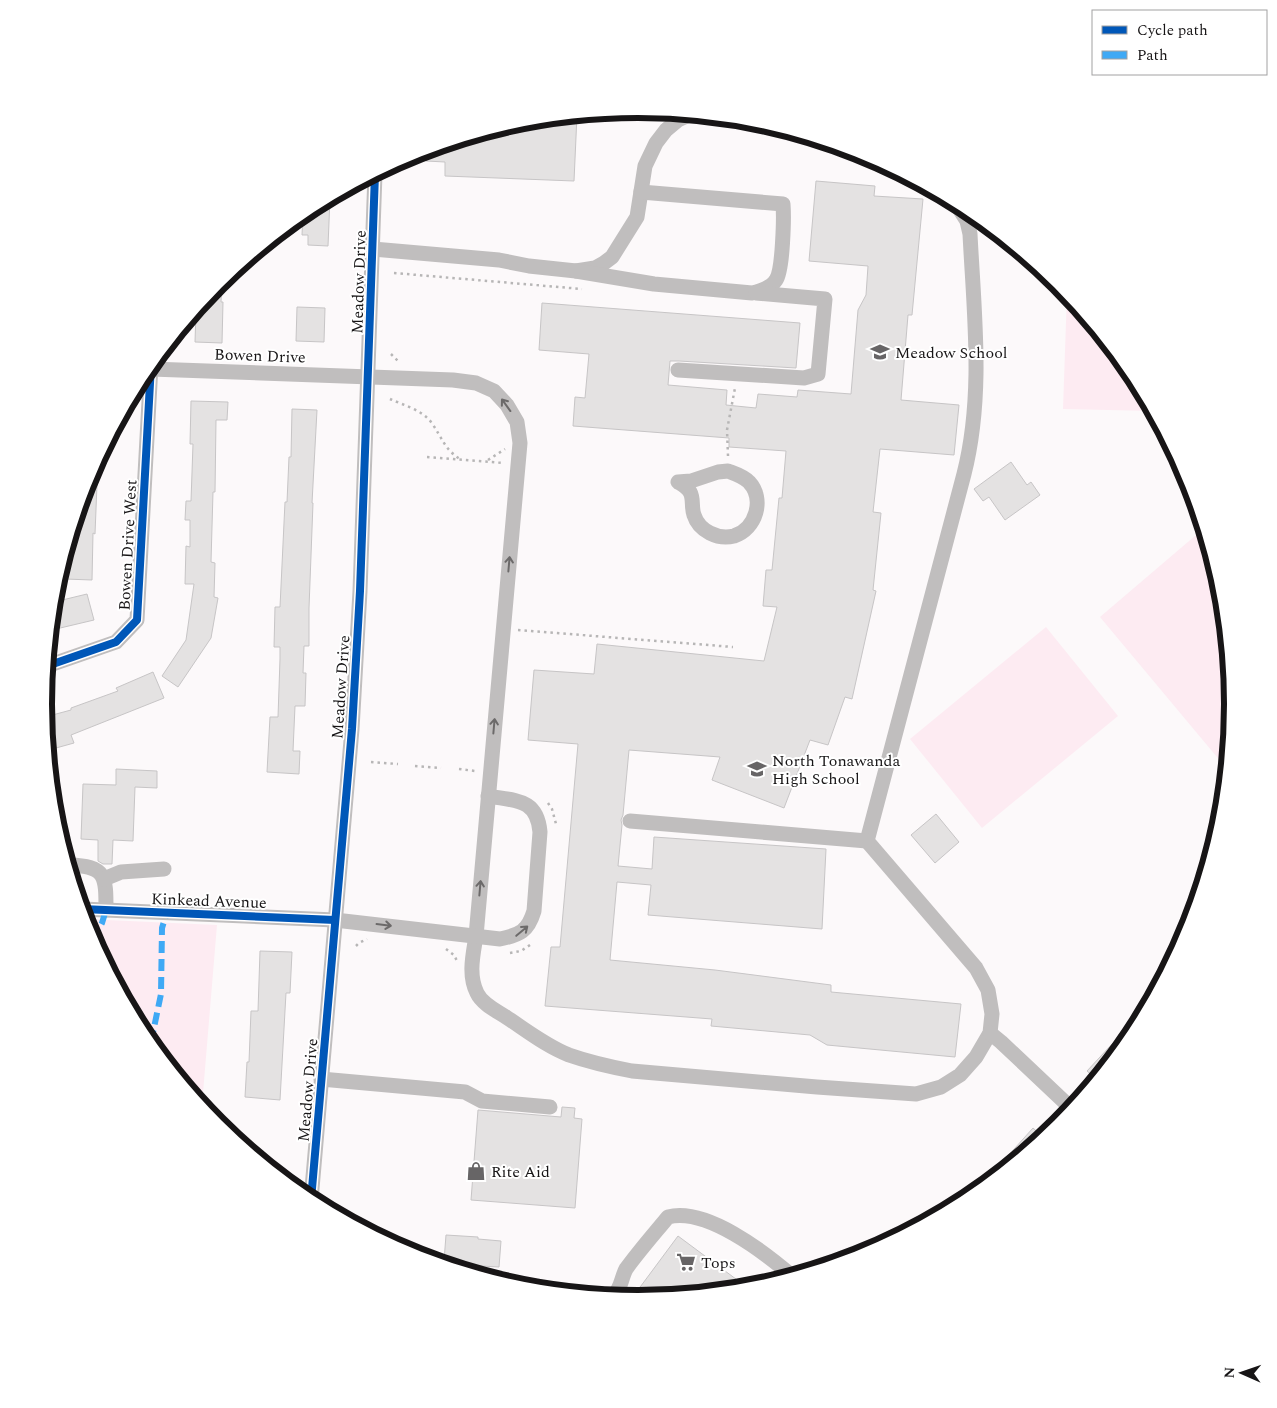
<svg xmlns="http://www.w3.org/2000/svg" width="1277" height="1408" font-family="Spectral,serif">
	<style>
		.green { fill: #fdebf2 }
		.building { fill: #e4e2e2; stroke: #c7c5c6 }
		.lines { fill: none; stroke-linecap: round; stroke-linejoin: round }
		.path { stroke: #b7b6b6; stroke-width: 2.5; stroke-dasharray: 2.5 4; stroke-linecap: butt }
		.minor { stroke: #c0bebe; stroke-width: 15 }
		.quiet { stroke: #3fa9f5; stroke-width: 6; stroke-dasharray: 12 6; stroke-linecap: butt }
		.cycleway-casing { stroke: #fff; stroke-width: 11 }
		.cycleway { stroke: #0057b8; stroke-width: 8 }
		.oneway { stroke: #6c6a6a }
		.labels { text-anchor: middle; stroke-width: 4; stroke-linejoin: round; paint-order: stroke }
		.street-label { font-size: 16px; fill: #171516; stroke: #fff }
		.poi-label { font-size: 16px; fill: #171516; stroke: #fff; text-anchor: start }
		.rim { fill: none; stroke: #171516; stroke-width: 6 }
	</style>
	<rect width="100%" height="100%" fill="#fcf9fa"/>
	<g class="green">
		<polygon points="1067,293 1133,374 1153,411 1063,409"/>
		<polygon points="1202,530 1205,533 1222,588 1233,704 1227,769 1100,617"/>
		<polygon points="1046,627 1118,716 982,828 910,739"/>
		<polygon points="85,919 217,925 202,1105 144,1034 89,931"/>
	</g>
	<g class="building">
		<polygon points="577,115 574,181 445,176 445,162 426,161 426,150 523,121"/>
		<polygon points="816,181 875,186 874,196 923,199 912,315 908,315 901,400 959,405 954,455 880,449 873,512 881,513 873,590 876,591 852,699 845,697 828,745 810,740 784,808 712,780 720,757 629,750 623,815 621,820 622,825 618,866 652,869 654,837 826,849 822,929 648,915 651,885 617,882 610,960 715,970 831,985 831,992 961,1004 955,1057 827,1045 810,1035 711,1026 712,1019 545,1006 551,947 560,947 578,744 528,740 534,670 594,674 597,644 764,661 777,607 763,606 766,570 772,570 779,498 782,498 786,451 729,447 729,438 573,426 575,397 585,398 589,354 539,350 542,303 800,323 796,368 679,361 670,361 668,385 727,390 726,405 756,408 758,394 797,397 798,390 851,394 858,310 866,295 868,266 809,261"/>
		<polygon points="330,198 328,246 308,245 308,235 302,235 303,214 308,209"/>
		<polygon points="222,280 221,302 223,302 222,343 195,342 196,311"/>
		<polygon points="297,307 325,308 324,342 296,341"/>
		<polygon points="191,401 228,402 227,420 216,420 215,492 213,492 211,562 215,563 214,597 218,598 211,638 178,687 162,676 186,640 194,584 185,584 186,546 190,547 190,520 185,520 186,501 191,501 193,444 190,444"/>
		<polygon points="292,409 317,410 312,503 313,503 309,608 309,646 304,646 303,673 306,673 305,706 295,706 293,751 300,751 299,774 267,772 270,717 278,717 280,659 280,647 274,647 275,607 280,607 285,502 287,502 289,457 291,457"/>
		<polygon points="98,460 95,534 93,533 92,580 65,579 66,553 89,476"/>
		<polygon points="1011,462 1027,485 1031,482 1040,495 1005,520 989,497 983,501 974,489"/>
		<polygon points="87,594 94,620 56,629 53,614 54,602"/>
		<polygon points="153,672 164,698 71,735 74,743 56,748 54,740 47,741 45,717 71,710 71,708 118,691 116,688"/>
		<polygon points="116,769 157,771 157,788 135,787 133,841 113,840 112,864 103,864 98,861 98,840 81,839 83,784 116,785"/>
		<polygon points="936,814 959,842 935,863 911,835"/>
		<polygon points="260,951 292,952 290,993 286,993 280,1100 245,1097 247,1062 249,1062 251,1011 258,1011"/>
		<polygon points="1113,1043 1121,1050 1096,1079 1087,1071"/>
		<polygon points="562,1107 575,1108 574,1118 582,1119 575,1208 471,1200 478,1110 561,1117"/>
		<polygon points="1033,1128 1043,1137 1011,1164 1006,1158"/>
		<polygon points="446,1235 478,1237 478,1239 501,1241 499,1267 464,1265 464,1263 444,1261"/>
		<polygon points="678,1236 748,1288 638,1299 632,1298"/>
	</g>
	<g class="lines">
		<g class="path">
			<polyline points="394,273 582,289"/>
			<polyline points="391,354 399,362"/>
			<path d="M390 399C403 405 422 410 431 422 442 437 444 449 460 459"/>
			<polyline points="728,456 727,430 735,388"/>
			<polyline points="427,457 503,463"/>
			<polyline points="488,460 505,449"/>
			<polyline points="518,630 733,647"/>
			<polyline points="371,762 398,764"/>
			<polyline points="415,766 441,768"/>
			<polyline points="459,769 475,771"/>
			<polyline points="548,803 552,809 556,824"/>
			<polyline points="356,946 359,943 367,939"/>
			<polyline points="446,949 454,955 457,961"/>
			<polyline points="510,953 521,951 530,945"/>
		</g>
		<g class="minor">
			<polyline points="373,249 499,260 529,266 576,271 595,268 604,263 612,257 637,217 645,166 656,143 666,130 678,120 691,114"/>
			<path d="M576 271 654 284 752 293C761 291 771 288 776 280 783 270 784 217 783 204L641 192"/>
			<path d="M151 369 453 380 476 383 494 391 507 405 517 422 520 443 476 936C473 955 468 975 477 993 482 1004 497 1011 506 1017 526 1030 546 1046 569 1055 589 1062 611 1067 632 1071L817 1087 916 1094 941 1087 960 1075 976 1057 990 1033 992 1014 988 990 976 968 867 841 964 474C984 395 974 314 970 234L967 221 955 202"/>
			<polyline points="678,370 804,378 818,374 825,299 756,293"/>
			<path d="M728 471C736 474 743 476 749 482 765 499 756 529 734 536 718 540 699 531 694 515 691 507 694 499 690 492 687 487 683 485 678 482L691 481 718 472Z"/>
			<polyline points="47,666 116,642 137,620 151,365"/>
			<polyline points="630,821 867,841"/>
			<path d="M69 865C106 866 106 876 106 910"/>
			<polyline points="104,879 121,872 164,869"/>
			<path d="M82 909 335 920 500 939C520 935 528 931 534 911L540 832C537 798 515 801 488 796"/>
			<polyline points="990,1033 1001,1042 1072,1109"/>
			<polyline points="321,1079 465,1092 482,1101 550,1107"/>
			<polyline points="311,1200 352,729 360,591 375,174"/>
			<path d="M612 1296C621 1291 621 1278 626 1269 639 1251 654 1234 668 1217 706 1207 764 1252 792 1276"/>
		</g>
		<g class="quiet">
			<polyline points="93,940 102,923 106,910"/>
			<polyline points="151,1042 161,994 162,928 167,912"/>
		</g>
		<g class="cycleway-casing">
			<g id="cycleway">
				<polyline points="47,666 116,642 137,620 151,365"/>
				<polyline points="82,909 335,920"/>
				<polyline points="311,1200 352,729 360,591 375,174"/>
			</g>
		</g>
		<use href="#cycleway" class="cycleway"/>
	</g>
	<defs><path id="oneway-shaft" d="M-6 0H5M1.5-3L5.5 0L1.5 3" fill="none" stroke-width="1.6" stroke-linecap="round" stroke-linejoin="round" transform="scale(1.25)"/></defs>
	<g class="oneway">
		<use href="#oneway-shaft" transform="translate(506 405) rotate(-126)"/>
		<use href="#oneway-shaft" transform="translate(509 564) rotate(-85)"/>
		<use href="#oneway-shaft" transform="translate(494 726) rotate(-85)"/>
		<use href="#oneway-shaft" transform="translate(480 888) rotate(-85)"/>
		<use href="#oneway-shaft" transform="translate(384 925) rotate(7)"/>
		<use href="#oneway-shaft" transform="translate(522 931) rotate(-40)"/>
	</g>
	<defs>
		<g id="school-bare" transform="scale(1.5)"><path d="M0-5L7-2L0 1L-7-2ZM-4 1L0 2.5L4 1V4Q0 6-4 4Z" fill="#676566" stroke="#fff" stroke-width="2.5" paint-order="stroke"/></g>
		<g id="shop-bare" transform="scale(1.5)"><path d="M-5-2.5h2.3a2.7 3.5 0 0 1 5.4 0H5L5.5 6h-11ZM-1.5-2.5h3a1.5 2.3 0 0 0-3 0Z" fill="#676566" stroke="#fff" stroke-width="2.5" paint-order="stroke"/></g>
		<g id="supermarket-bare" transform="scale(1.5)"><path d="M-6-5.5h2.5l.6 2H6L4.5 2H-2.5L-4.4-4H-6ZM-1.5 3.2a1.3 1.3 0 1 0 .1 0ZM3 3.2a1.3 1.3 0 1 0 .1 0Z" fill="#676566" stroke="#fff" stroke-width="2.5" paint-order="stroke"/></g>
	</defs>
	<g fill-rule="evenodd">
		<use href="#school-bare" x="880" y="352"/>
		<use href="#school-bare" x="757" y="769"/>
		<use href="#shop-bare" x="476" y="1171"/>
		<use href="#supermarket-bare" x="686" y="1262"/>
	</g>
	<g class="labels">
		<g class="street-label">
			<text transform="translate(358 282) rotate(-88)" y="6">Meadow Drive</text>
			<text transform="translate(260 355) rotate(2)" y="6">Bowen Drive</text>
			<text transform="translate(127 545) rotate(-87)" y="6">Bowen Drive West</text>
			<text transform="translate(340 687) rotate(-86)" y="6">Meadow Drive</text>
			<text transform="translate(209 900) rotate(2)" y="6">Kinkead Avenue</text>
			<text transform="translate(307 1090) rotate(-85)" y="6">Meadow Drive</text>
		</g>
		<g class="poi-label">
			<text x="895" y="358">Meadow School</text>
			<text x="772" y="766">North Tonawanda<tspan x="772" dy="18">High School</tspan></text>
			<text x="491" y="1177">Rite Aid</text>
			<text x="701" y="1268">Tops</text>
		</g>
	</g>
	<path d="M0 0H1277V1408H0ZM52 704a586 586 0 1 1 1172 0a586 586 0 1 1-1172 0Z" fill="#fff" fill-rule="evenodd"/>
	<path class="rim" d="M52 704a586 586 0 1 1 1172 0a586 586 0 1 1-1172 0Z"/>
	<rect x="1092" y="10" width="175" height="65" fill="#ffffff" stroke="#a2a1a2"/>
	<rect x="1102" y="26" width="25" height="8" fill="#0057b8" stroke="#a2a1a2"/>
	<text x="1137" y="35" font-size="15" fill="#171516">Cycle path</text>
	<rect x="1102" y="51" width="25" height="8" fill="#3fa9f5" stroke="#a2a1a2"/>
	<text x="1137" y="60" font-size="15" fill="#171516">Path</text>
	<g transform="translate(1242 1373) rotate(272)" stroke="#ffffff" stroke-width="4" paint-order="stroke">
	<path d="M0-4L9 19L0 12L-9 19Z" fill="#171516"/>
	<text y="-8" font-size="14" font-weight="bold" text-anchor="middle" fill="#171516">N</text>
	</g>
</svg>
